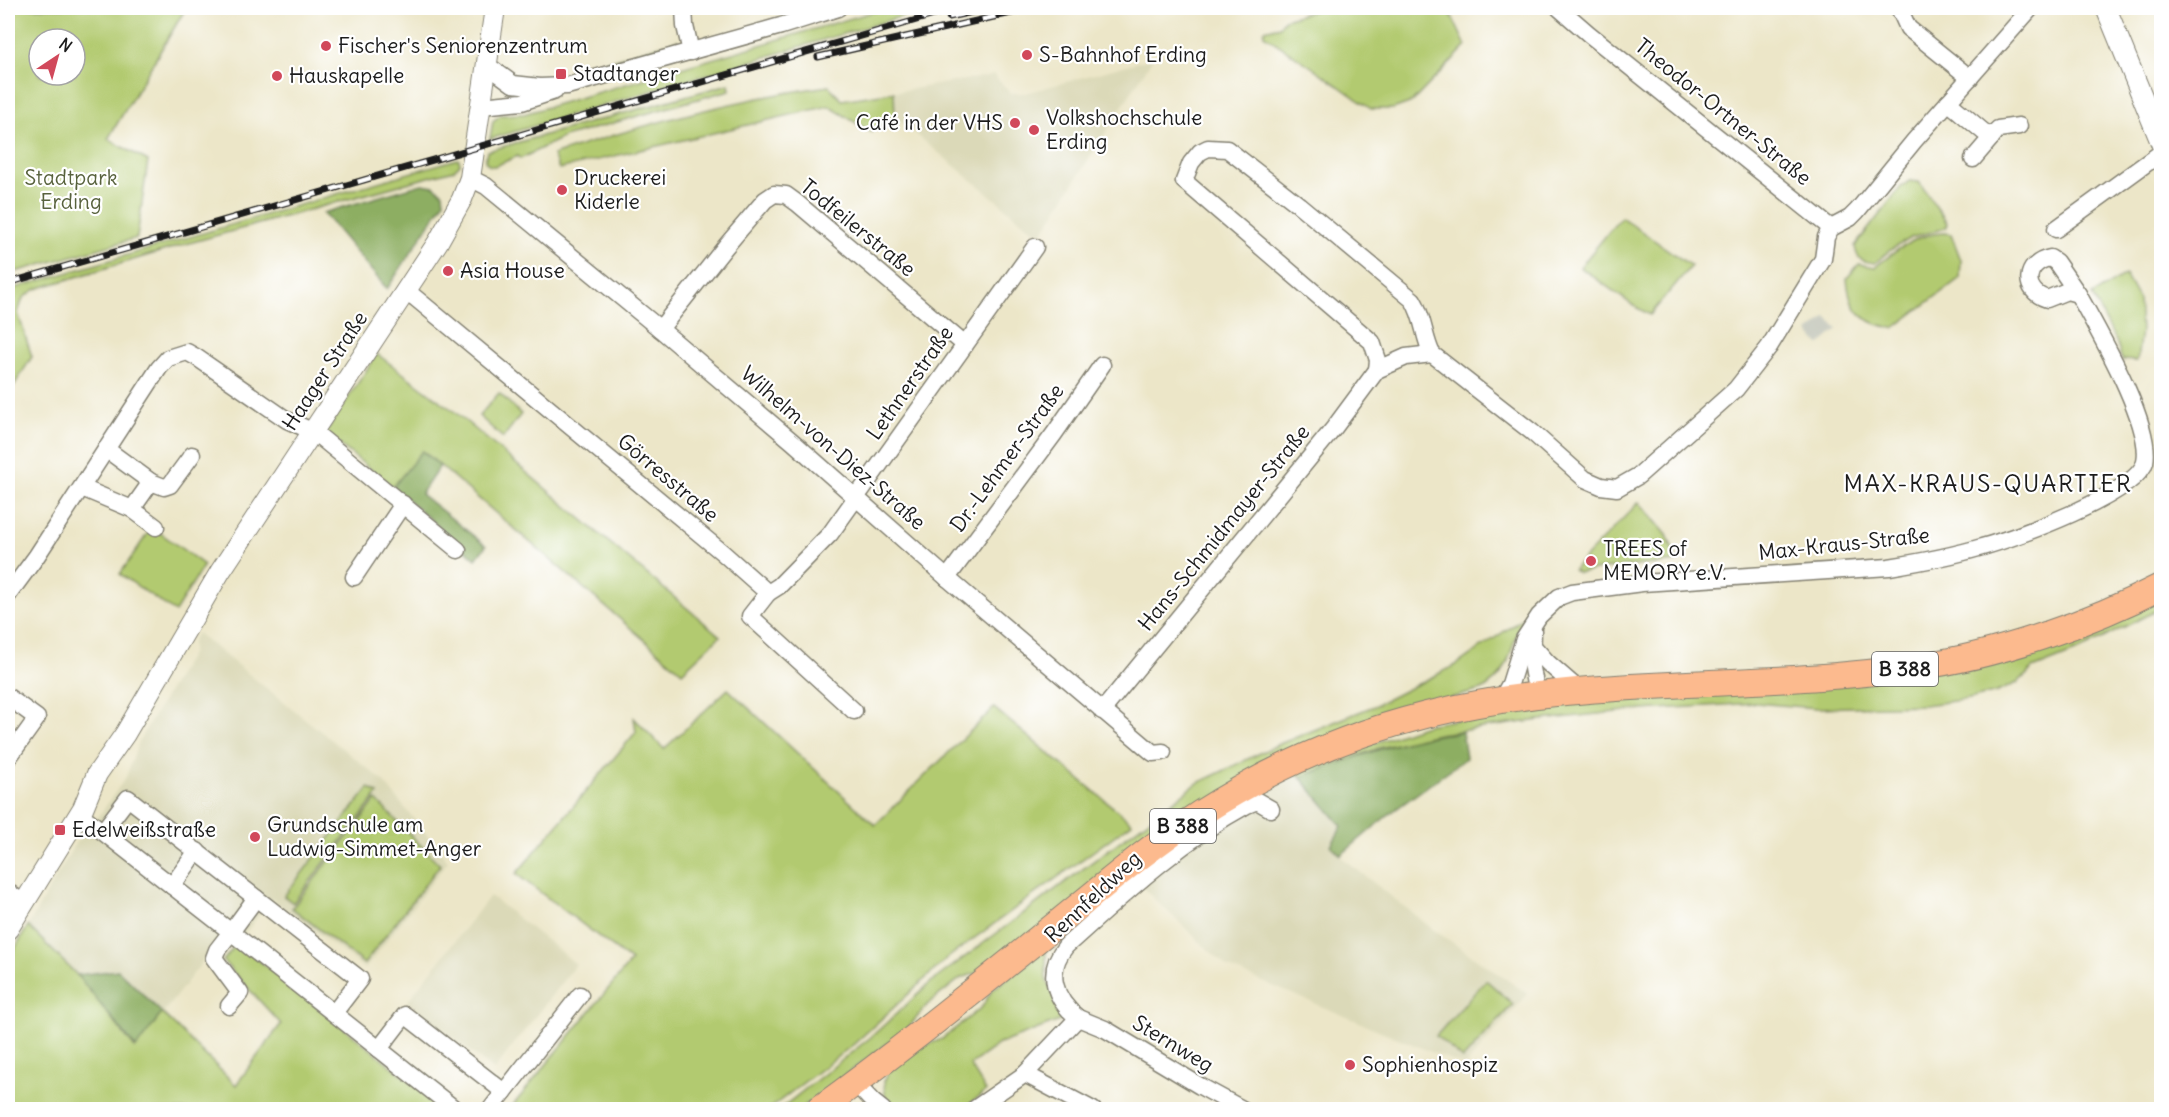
<svg xmlns="http://www.w3.org/2000/svg" width="2169" height="1117" font-family="Delius,sans-serif">
	<style>
		.built { fill: #dbd9b8 }
		.industrial { fill: #c3c6b9 }
		.green { fill: #b2ca6f; stroke: #677346; stroke-width: 1.5; fill-rule: evenodd }
		.forest { fill: #8dae62; stroke: #54653f; stroke-width: 1.5 }
		.lines { fill: none; stroke-linecap: round; stroke-linejoin: round }
		.minor-casing { stroke: #848172; stroke-width: 19 }
		.tertiary-casing { stroke: #848172; stroke-width: 22 }
		.primary-casing { stroke: #848172; stroke-width: 28 }
		.minor { stroke: #fff; stroke-width: 16 }
		.tertiary { stroke: #fff; stroke-width: 20 }
		.primary { stroke: #fcba8e; stroke-width: 26 }
		.rail-casing { stroke: #1c1c1c; stroke-width: 7 }
		.rail { stroke: #fff; stroke-width: 4.5; stroke-dasharray: 14; stroke-linecap: butt }
		.poi-dot { fill: #d1495b; stroke: #fff; stroke-width: 2 }
		.labels { text-anchor: middle; stroke-width: 4.5; stroke-linejoin: round; paint-order: stroke }
		.shield { fill: #fff; stroke: #606060; stroke-width: 1.5 }
		.shield-label { font-size: 20px; font-weight: bold; fill: #1c1c1c }
		.poi-label { font-size: 21px; fill: #1c1c1c; stroke: #fff; text-anchor: start }
		.street-label { font-size: 21px; fill: #1c1c1c; stroke: #fff }
		.park-label { font-size: 21px; fill: #58623d; stroke: #fff }
		.quarter-label { font-size: 24px; letter-spacing: 1.5px; fill: #1c1c1c; stroke: #fff }
	</style>
	<rect width="100%" height="100%" fill="#fff"/>
	<filter id="ink" filterUnits="userSpaceOnUse"><feTurbulence type="fractalNoise" baseFrequency=".0167" numOctaves="2"/><feDisplacementMap in="SourceGraphic" scale="12" xChannelSelector="R" yChannelSelector="G"/><feConvolveMatrix kernelMatrix="1 2 1 2 8 2 1 2 1" color-interpolation-filters="sRGB"/></filter>
	<filter id="wash" filterUnits="userSpaceOnUse"><feTurbulence type="fractalNoise" baseFrequency=".008" numOctaves="4" result="noise"/><feDisplacementMap in="SourceGraphic" scale="24" xChannelSelector="R" yChannelSelector="G"/><feGaussianBlur stdDeviation="1.35" result="paint"/><feColorMatrix in="noise" values="0 0 0 0 0 0 0 0 0 0 0 0 0 0 0 0 0 1.4 0 .05"/><feComposite in="paint" operator="in"/></filter>
	<g filter="url(#wash)">
		<rect width="100%" height="100%" fill="#ece6c8"/>
		<g class="built">
			<polygon points="1153,58 1040,236 895,117 894,92 994,75 1010,93 1026,93"/>
			<polygon points="197,633 382,780 448,861 365,969 272,899 237,943 224,934 136,1048 28,926 76,842 87,833 126,777 139,741 192,652 192,641"/>
			<polygon points="1295,771 1343,826 1331,846 1346,861 1434,930 1528,994 1465,1066 1227,967 1130,876 1148,861"/>
			<polygon points="490,896 576,964 494,1070 407,1002"/>
		</g>
		<polygon class="industrial" points="1827,317 1838,329 1819,345 1808,332"/>
		<g class="green">
			<path d="M8 8H186L108 139 148 161 137 238 8 274ZM39 39H75V75H39Z"/>
			<polygon points="886,8 930,8 490,139 493,121 501,115 524,114"/>
			<polygon points="1324,8 1448,8 1466,46 1412,102 1393,109 1371,109 1316,70 1264,35 1264,30 1280,26 1285,19"/>
			<polygon points="678,40 673,45 605,64 599,64"/>
			<polygon points="729,84 730,90 564,137 520,159 518,156 495,166 490,166 485,161 487,151"/>
			<path d="M829 86 842 100 894 92 895 117 871 132 829 106 559 169 553 155C643 124 735 99 829 86Z"/>
			<polygon points="457,159 459,160 460,164 454,170 193,242 36,289 23,298 18,313 32,357 8,395 8,290"/>
			<path d="M1909 181 1919 182 1944 218 1947 223 1946 228 1910 238 1889 251 1875 263C1863 262 1856 259 1855 246L1900 188Z"/>
			<polygon points="1621,217 1691,266 1650,315 1634,306 1580,267"/>
			<path d="M1944 233 1951 234 1961 260 1960 278 1894 328C1863 324 1849 309 1847 278L1859 264 1875 267C1897 250 1915 234 1944 233Z"/>
			<polygon points="2125,275 2139,300 2141,331 2137,361 2122,360 2116,341 2092,295"/>
			<polygon points="377,354 455,412 720,636 682,672 423,451 393,487 325,433"/>
			<polygon points="499,393 521,414 503,438 479,416"/>
			<polygon points="1639,502 1667,535 1678,562 1601,569 1578,573 1573,570"/>
			<polygon points="152,527 204,565 175,612 120,574"/>
			<polygon points="2161,598 2161,608 2078,651 2033,669 2017,683 1997,692 1969,699 1924,705 1816,708 1756,703 1626,711 1532,721 1438,734 1379,748 1300,777 1295,771 1426,725 1543,705 1863,683"/>
			<path d="M1529 614C1524 622 1518 630 1515 639 1507 664 1506 675 1482 690L1426 704 1367 722 977 973 961 978 927 1005 908 1028 800 1109 779 1110 871 1037 930 983 1198 783 1277 745 1374 706 1456 665Z"/>
			<polygon points="728,689 875,825 994,708 1132,823 950,956 854,1044 769,1109 510,1109 631,961 516,874 636,732 634,718 664,749"/>
			<polygon points="369,788 378,794 293,903 284,896"/>
			<polygon points="376,800 440,865 364,964 292,908"/>
			<polygon points="28,926 77,975 135,1048 162,1013 236,1085 281,1024 223,961 237,943 447,1110 8,1110 8,960"/>
			<polygon points="1046,949 1046,979 1067,1018 999,1044 970,1065 986,1091 971,1103 959,1109 897,1109 890,1104 885,1096 884,1081 889,1072 918,1048 942,1039 982,1007 992,990"/>
			<polygon points="1486,980 1513,1004 1463,1059 1436,1036"/>
		</g>
		<g class="forest">
			<polygon points="422,184 434,186 443,193 444,202 387,289 323,213"/>
			<polygon points="422,451 440,466 421,494 486,546 476,559 393,487"/>
			<path d="M1462 732 1466 758 1388 815 1341 855 1331 846 1342 826 1300 777C1353 758 1405 737 1462 732Z"/>
			<polygon points="118,970 162,1013 136,1048 77,975"/>
		</g>
	</g>
	<g filter="url(#ink)">
		<g class="lines">
			<g class="minor-casing">
				<g id="minor">
					<polyline points="684,8 685,26 691,52"/>
					<polyline points="1559,8 1589,34 1831,228"/>
					<polyline points="1899,8 1908,28 1970,78"/>
					<polyline points="487,65 513,84 540,87 567,86 781,26 838,8"/>
					<polyline points="1948,102 1991,138 1973,159"/>
					<polyline points="481,106 522,102 555,91"/>
					<polyline points="1991,138 1998,129 2019,126"/>
					<polyline points="470,178 486,186 660,329 793,442 947,578 1153,753 1163,752"/>
					<polyline points="2056,229 2162,152"/>
					<path d="M2050 258 2056 262 2078 294 2067 291 2047 299C2022 291 2024 263 2050 258Z"/>
					<polyline points="407,291 723,553 768,593 750,616 854,711"/>
					<polyline points="660,329 726,246 765,200 774,194 786,195 797,203 965,345"/>
					<path d="M1377 370 1378 360 1372 342 1184 181 1191 163 1200 152 1208 148 1227 149 1299 205 1413 300C1424 318 1423 335 1432 354"/>
					<polyline points="151,482 164,487 170,485 192,455"/>
					<polyline points="82,488 132,509 151,482 106,449"/>
					<polyline points="132,509 156,527"/>
					<polyline points="354,577 403,504"/>
					<polyline points="947,578 1054,434 1102,365"/>
					<polyline points="768,593 779,586 830,534 1035,247"/>
					<polyline points="8,595 36,557 159,368 168,358 187,352 196,357 287,420 314,432 458,550"/>
					<polyline points="1533,630 1532,668 1537,695"/>
					<polyline points="1532,645 1548,663 1579,690"/>
					<polyline points="8,697 37,718 9,757 8,756"/>
					<path d="M1501 700 1510 684 1524 639 1539 616 1559 597 1572 592 1642 583 1889 567C1920 562 1952 556 1982 547 2015 538 2137 494 2145 462 2153 424 2097 329 2078 294"/>
					<polyline points="1102,711 1334,428 1377,370 1406,357 1432,354 1532,432 1585,479 1601,486 1617,488 1638,476 1736,389 1769,347 1823,259 1826,237 1831,228 1850,218 1857,211 1914,141 2031,8"/>
					<polyline points="80,814 231,932 256,898 128,798 103,831"/>
					<polyline points="172,886 197,851"/>
					<polyline points="8,892 23,903"/>
					<polyline points="256,898 360,979 334,1013"/>
					<polyline points="229,1006 240,993 214,958 217,950 231,932 379,1049"/>
					<polyline points="1078,1018 1105,1029 1200,1086 1244,1110"/>
					<polyline points="1025,1074 1093,1110"/>
					<polyline points="855,1083 873,1102 883,1110"/>
					<polyline points="504,1092 580,995"/>
					<polyline points="456,1110 379,1049 405,1015 504,1092 490,1110"/>
					<path d="M973 1110 1025 1074 1078 1018C1054 999 1045 971 1066 946 1123 895 1179 842 1247 805L1257 801 1271 809"/>
				</g>
			</g>
			<g class="tertiary-casing">
				<g id="tertiary">
					<polyline points="2106,8 2162,145"/>
					<polyline points="8,929 83,808 97,774 125,734 220,572 438,242 462,199 470,178 495,8"/>
				</g>
			</g>
			<g class="primary-casing">
				<path id="primary" d="M818 1110C897 1053 972 992 1048 931 1098 891 1147 848 1201 813 1271 768 1346 735 1426 715 1586 675 1752 691 1915 667 1996 656 2088 624 2162 586"/>
			</g>
			<use href="#minor" class="minor"/>
			<use href="#tertiary" class="tertiary"/>
			<use href="#primary" class="primary"/>
			<g class="rail-casing">
				<g id="rail">
					<polyline points="949,17 991,8"/>
					<polyline points="818,57 1033,8"/>
					<polyline points="8,283 958,8"/>
				</g>
			</g>
			<use href="#rail" class="rail"/>
		</g>
	</g>
	<g class="poi-dot">
		<circle cx="326" cy="46" r="6"/>
		<circle cx="1027" cy="55" r="6"/>
		<rect x="555" y="68" width="12" height="12" rx="3"/>
		<circle cx="277" cy="76" r="6"/>
		<circle cx="1015" cy="123" r="6"/>
		<circle cx="1034" cy="130" r="6"/>
		<circle cx="562" cy="190" r="6"/>
		<circle cx="448" cy="271" r="6"/>
		<circle cx="1591" cy="561" r="6"/>
		<rect x="54" y="824" width="12" height="12" rx="3"/>
		<circle cx="255" cy="837" r="6"/>
		<circle cx="1350" cy="1065" r="6"/>
	</g>
	<g class="labels">
		<g class="shield">
			<rect x="1872" y="652" width="66" height="34" rx="4.5"/>
			<rect x="1150" y="809" width="66" height="34" rx="4.5"/>
		</g>
		<g class="shield-label">
			<text x="1905" y="676">B 388</text>
			<text x="1183" y="833">B 388</text>
		</g>
		<g class="poi-label">
			<text x="338" y="53">Fischer's Seniorenzentrum</text>
			<text x="1039" y="62">S-Bahnhof Erding</text>
			<text x="573" y="81">Stadtanger</text>
			<text x="289" y="83">Hauskapelle</text>
			<text x="1046" y="125">Volkshochschule<tspan x="1046" dy="24">Erding</tspan></text>
			<text x="1003" y="130" text-anchor="end">Café in der VHS</text>
			<text x="574" y="185">Druckerei<tspan x="574" dy="24">Kiderle</tspan></text>
			<text x="460" y="278">Asia House</text>
			<text x="1603" y="556">TREES of<tspan x="1603" dy="24">MEMORY e.V.</tspan></text>
			<text x="267" y="832">Grundschule am<tspan x="267" dy="24">Ludwig-Simmet-Anger</tspan></text>
			<text x="72" y="837">Edelweißstraße</text>
			<text x="1362" y="1072">Sophienhospiz</text>
		</g>
		<g class="street-label">
			<text transform="translate(1723 112) rotate(39)" y="7">Theodor-Ortner-Straße</text>
			<text transform="translate(858 228) rotate(39)" y="7">Todfeilerstraße</text>
			<text transform="translate(325 371) rotate(-57)" y="7">Haager Straße</text>
			<text transform="translate(910 383) rotate(-55)" y="7">Lethnerstraße</text>
			<text transform="translate(833 448) rotate(41)" y="7">Wilhelm-von-Diez-Straße</text>
			<text transform="translate(1007 458) rotate(-54)" y="7">Dr.-Lehmer-Straße</text>
			<text transform="translate(668 478) rotate(40)" y="7">Görresstraße</text>
			<text transform="translate(1224 528) rotate(-51)" y="7">Hans-Schmidmayer-Straße</text>
			<text transform="translate(1844 544) rotate(-6)" y="7">Max-Kraus-Straße</text>
			<text transform="translate(1093 897) rotate(-43)" y="7">Rennfeldweg</text>
			<text transform="translate(1173 1044) rotate(31)" y="7">Sternweg</text>
		</g>
		<g class="park-label">
			<text x="71" y="185">Stadtpark<tspan x="71" dy="24">Erding</tspan></text>
		</g>
		<g class="quarter-label">
			<text x="1988" y="492">MAX-KRAUS-QUARTIER</text>
		</g>
	</g>
	<rect width="2169" height="1117" fill="none" stroke="#fff" stroke-width="30"/>
	<g transform="translate(57 57) rotate(36)"><circle r="28" fill="#ffffff" stroke="#a4a4a4" stroke-width="1.5"/>
	<path d="M0-4.5L10 22L0 15L-10 22Z" fill="#d1495b"/>
	<text y="-9" font-size="16" font-weight="bold" text-anchor="middle" fill="#1c1c1c">N</text>
	</g>
</svg>
